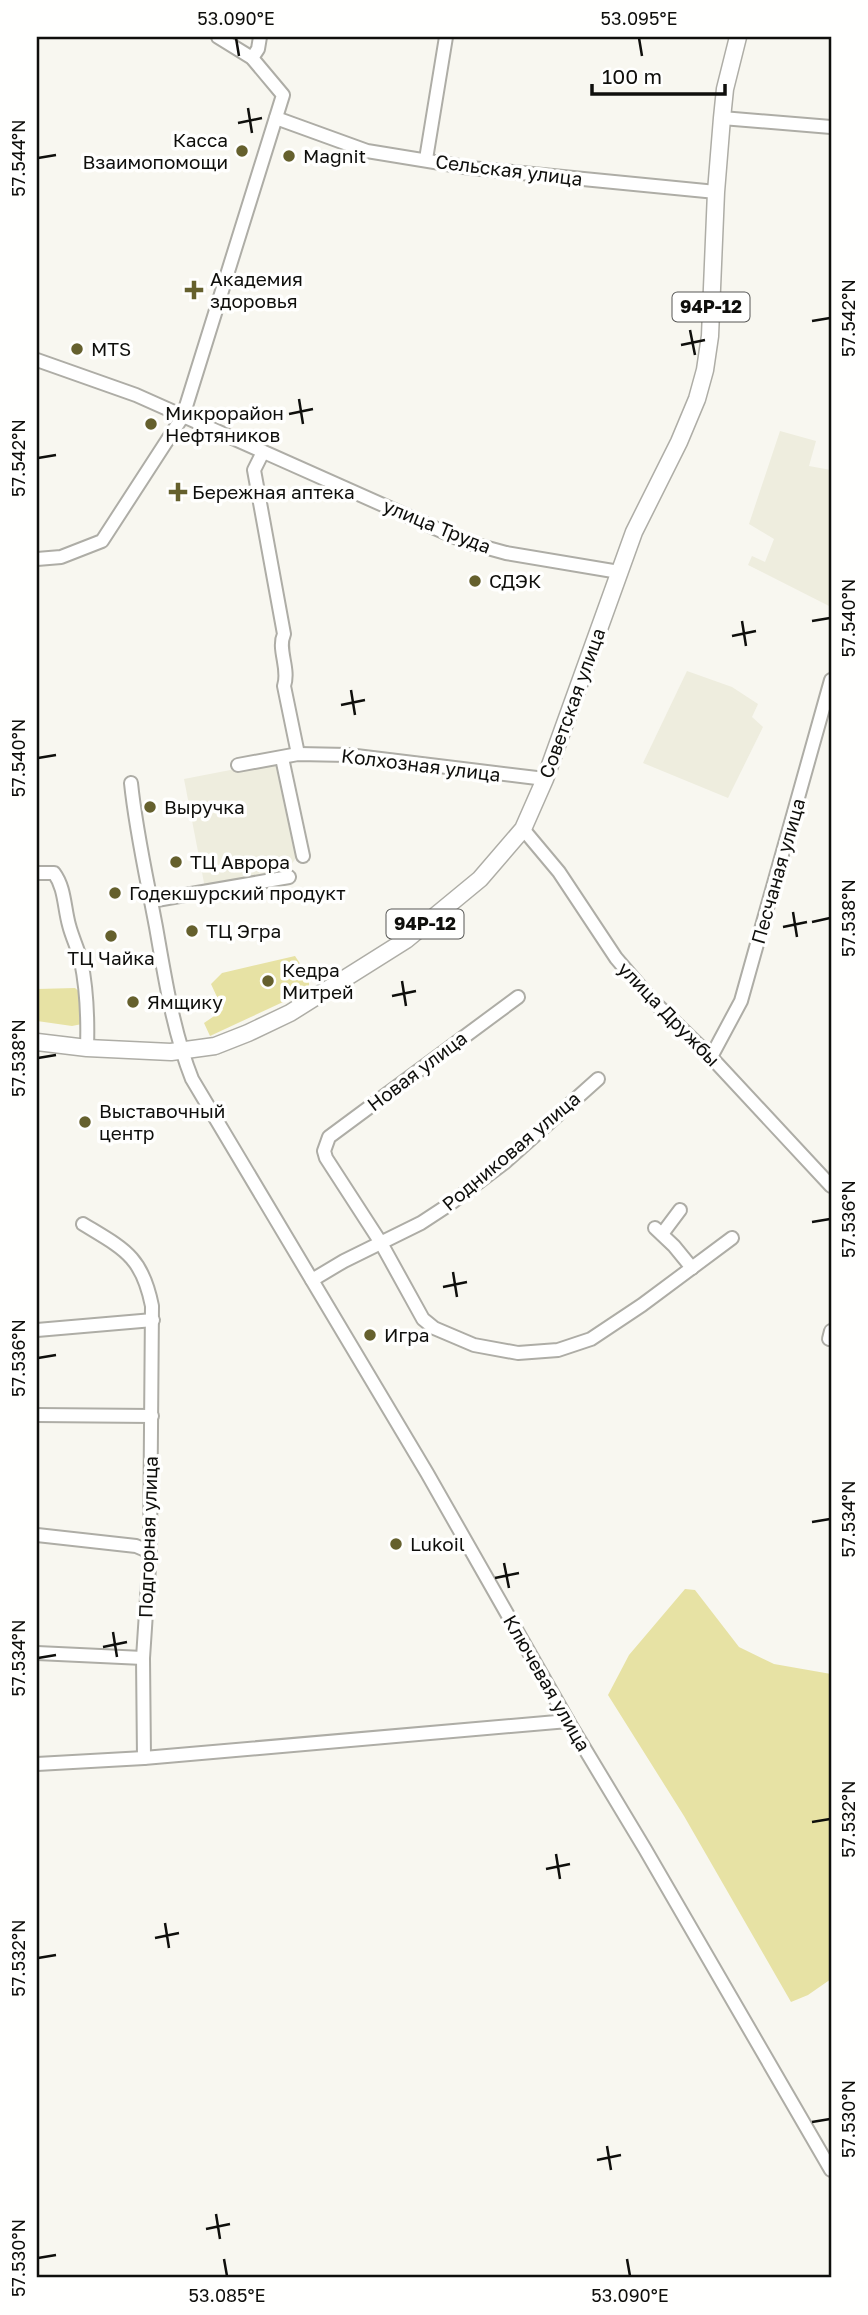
<svg xmlns="http://www.w3.org/2000/svg" width="868" height="2315" font-family="'Golos Text',sans-serif">
	<style>
		.built { fill: #eeedde }
		.green { fill: #e7e2a4 }
		.lines { fill: none; stroke-linecap: round; stroke-linejoin: round }
		.minor-casing { stroke: #aeada6; stroke-width: 16 }
		.major-casing { stroke: #aeada6; stroke-width: 19 }
		.minor { stroke: #fff; stroke-width: 12 }
		.major { stroke: #fff; stroke-width: 16 }
		.ticks { fill: none; stroke: #0f0f0c; stroke-width: 2.5 }
		.poi-dot { fill: #65602d; stroke: #fffffe; stroke-width: 2.5 }
		.labels { text-anchor: middle; stroke-width: 7; stroke-linejoin: round; paint-order: stroke }
		.shield { fill: #fffffe; stroke: #575755; stroke-width: 2 }
		.shield-label { font-size: 18px; font-weight: bold; fill: #0f0f0c }
		.poi-label { font-size: 19px; fill: #0f0f0c; stroke: #fffffe; text-anchor: start }
		.street-label { font-size: 19px; fill: #0f0f0c; stroke: #fffffe }
		.neatline { fill: none; stroke: #0f0f0c; stroke-width: 2.5 }
		.ticks-label { font-size: 18px; text-anchor: middle; fill: #0f0f0c }
	</style>
	<rect width="100%" height="100%" fill="#f8f7f0"/>
	<g class="built">
		<polygon points="780,431 816,441 809,466 831,470 831,607 748,565 752,556 765,562 774,539 749,524"/>
		<polygon points="687,671 732,687 758,704 752,717 763,727 728,798 643,763"/>
		<polygon points="272,762 280,765 296,858 286,872 205,888 184,779"/>
	</g>
	<g class="green">
		<polygon points="295,956 309,977 309,990 210,1036 204,1023 223,1010 211,984 222,973"/>
		<polygon points="75,988 82,994 82,1024 72,1026 37,1021 37,989"/>
		<polygon points="685,1589 695,1590 739,1647 774,1664 831,1674 831,1979 808,1995 791,2002 684,1816 608,1695 629,1655"/>
	</g>
	<g class="lines">
		<g class="minor-casing">
			<g id="minor">
				<polyline points="252,58 258,49 260,37"/>
				<polyline points="276,118 367,151 471,168 716,192"/>
				<polyline points="722,118 831,127"/>
				<polyline points="426,159 446,37"/>
				<polyline points="37,360 136,395 466,542 506,553 619,572"/>
				<path d="M263 452 254 470 284 634C277 650 290 668 284 686L298 754"/>
				<polyline points="37,559 61,557 102,541 183,416 283,95 252,58 218,37"/>
				<polyline points="282,758 303,856"/>
				<polyline points="238,765 298,754 348,755 545,779"/>
				<path d="M131 783C136 832 147 879 156 927 165 978 173 1031 192 1079L427 1473 568 1721 645 1849 831 2170"/>
				<polyline points="523,829 559,872 616,958 651,999 711,1057 831,1186"/>
				<path d="M37 873H54C65 888 64 907 69 925 72 937 78 949 81 961 87 990 88 1018 87 1048"/>
				<polyline points="151,901 289,877"/>
				<polyline points="518,997 329,1137 324,1151 326,1158 381,1243 423,1319 434,1328 474,1345 518,1353 558,1350 591,1339 642,1305 732,1238"/>
				<polyline points="711,1057 741,1001 831,680"/>
				<path d="M83 1224C124 1249 142 1256 152 1306L150 1552 143 1658 144 1758"/>
				<polyline points="655,1228 674,1246 692,1268"/>
				<polyline points="662,1234 680,1210"/>
				<polyline points="312,1280 344,1261 421,1223 450,1204 504,1163 598,1079"/>
				<polyline points="37,1330 153,1320"/>
				<polyline points="829,1339 831,1331"/>
				<polyline points="37,1415 152,1416"/>
				<polyline points="37,1535 136,1546 150,1552"/>
				<polyline points="37,1653 143,1658"/>
				<polyline points="37,1764 144,1758 568,1721"/>
			</g>
		</g>
		<g class="major-casing">
			<polyline id="major" points="37,1042 87,1048 171,1052 215,1046 248,1033 290,1013 406,940 480,879 523,829 545,779 634,532 679,442 697,399 705,370 710,336 716,192 722,118 725,89 738,37"/>
		</g>
		<use href="#minor" class="minor"/>
		<use href="#major" class="major"/>
	</g>
	<path class="ticks" d="M236 38 239 56M639 38 642 56M248 108 252 133M238 123 262 118M38 158 56 155M812 321 830 318M690 330 695 355M681 345 705 340M299 399 303 424M289 414 313 409M38 458 56 455M742 621 746 646M812 621 830 618M732 636 756 631M351 690 355 715M341 705 365 700M38 758 56 755M793 912 797 937M812 922 830 918M783 927 807 922M402 981 406 1006M392 996 416 991M38 1058 56 1055M812 1222 830 1219M453 1272 457 1297M443 1287 467 1282M38 1358 56 1355M812 1522 830 1519M504 1563 509 1588M495 1578 519 1573M113 1632 117 1657M103 1647 127 1642M38 1658 56 1655M812 1822 830 1819M556 1854 560 1879M546 1869 570 1864M165 1923 169 1948M155 1938 179 1933M38 1958 56 1955M812 2122 830 2119M607 2146 611 2170M597 2160 621 2155M216 2214 220 2239M206 2229 230 2224M38 2258 56 2255M224 2259 227 2276M627 2259 630 2276"/>
	<g class="poi-dot">
		<circle cx="242" cy="151" r="7"/>
		<circle cx="289" cy="156" r="7"/>
		<path d="M190.5 279.5h7v7h7v7h-7v7h-7v-7h-7v-7h7z"/>
		<circle cx="77" cy="349" r="7"/>
		<circle cx="151" cy="424" r="7"/>
		<path d="M174.5 481.5h7v7h7v7h-7v7h-7v-7h-7v-7h7z"/>
		<circle cx="475" cy="581" r="7"/>
		<circle cx="150" cy="807" r="7"/>
		<circle cx="176" cy="862" r="7"/>
		<circle cx="115" cy="893" r="7"/>
		<circle cx="192" cy="931" r="7"/>
		<circle cx="111" cy="936" r="7"/>
		<circle cx="268" cy="981" r="7"/>
		<circle cx="133" cy="1002" r="7"/>
		<circle cx="85" cy="1122" r="7"/>
		<circle cx="370" cy="1335" r="7"/>
		<circle cx="396" cy="1544" r="7"/>
	</g>
	<g class="labels">
		<g class="shield">
			<rect x="672.5" y="292.5" width="77" height="29" rx="5"/>
			<rect x="386.5" y="909.5" width="77" height="29" rx="5"/>
		</g>
		<g class="shield-label">
			<text x="711" y="313">94Р-12</text>
			<text x="425" y="930">94Р-12</text>
		</g>
		<g class="poi-label">
			<text x="228" y="147" text-anchor="end">Касса<tspan x="228" dy="22">Взаимопомощи</tspan></text>
			<text x="303" y="163">Magnit</text>
			<text x="210" y="286">Академия<tspan x="210" dy="22">здоровья</tspan></text>
			<text x="91" y="356">MTS</text>
			<text x="165" y="420">Микрорайон<tspan x="165" dy="22">Нефтяников</tspan></text>
			<text x="192" y="499">Бережная аптека</text>
			<text x="489" y="588">СДЭК</text>
			<text x="164" y="814">Выручка</text>
			<text x="190" y="869">ТЦ Аврора</text>
			<text x="129" y="900">Годекшурский продукт</text>
			<text x="206" y="938">ТЦ Эгра</text>
			<text x="111" y="965" text-anchor="middle">ТЦ Чайка</text>
			<text x="282" y="977">Кедра<tspan x="282" dy="22">Митрей</tspan></text>
			<text x="147" y="1009">Ямщику</text>
			<text x="99" y="1118">Выставочный<tspan x="99" dy="22">центр</tspan></text>
			<text x="384" y="1342">Игра</text>
			<text x="410" y="1551">Lukoil</text>
		</g>
		<g class="street-label">
			<text transform="translate(509 170) rotate(7)" y="7">Сельская улица</text>
			<text transform="translate(437 526) rotate(22)" y="7">улица Труда</text>
			<text transform="translate(572 703) rotate(-70)" y="7">Советская улица</text>
			<text transform="translate(421 765) rotate(7)" y="7">Колхозная улица</text>
			<text transform="translate(778 871) rotate(-74)" y="7">Песчаная улица</text>
			<text transform="translate(669 1014) rotate(46)" y="7">улица Дружбы</text>
			<text transform="translate(417 1071) rotate(-37)" y="7">Новая улица</text>
			<text transform="translate(511 1151) rotate(-40)" y="7">Родниковая улица</text>
			<text transform="translate(148 1537) rotate(-88)" y="7">Подгорная улица</text>
			<text transform="translate(547 1683) rotate(60)" y="7">Ключевая улица</text>
		</g>
	</g>
	<rect width="868" height="2315" fill="none" stroke="#fffffe" stroke-width="77"/>
	<path d="M592 84v10h133v-10" fill="none" stroke="#0f0f0c" stroke-width="3.5"/>
	<text x="602" y="84" font-size="21" fill="#0f0f0c" stroke="#fffffe" stroke-width="5" paint-order="stroke">100 m</text>
	<rect x="38" y="38" width="792" height="2238" class="neatline"/>
	<g class="ticks-label">
		<text x="236" y="25">53.090°E</text>
		<text x="639" y="25">53.095°E</text>
		<text transform="translate(19 158) rotate(-90)" y="6">57.544°N</text>
		<text transform="translate(849 318) rotate(-90)" y="6">57.542°N</text>
		<text transform="translate(19 458) rotate(-90)" y="6">57.542°N</text>
		<text transform="translate(849 618) rotate(-90)" y="6">57.540°N</text>
		<text transform="translate(19 758) rotate(-90)" y="6">57.540°N</text>
		<text transform="translate(849 918) rotate(-90)" y="6">57.538°N</text>
		<text transform="translate(19 1058) rotate(-90)" y="6">57.538°N</text>
		<text transform="translate(849 1219) rotate(-90)" y="6">57.536°N</text>
		<text transform="translate(19 1358) rotate(-90)" y="6">57.536°N</text>
		<text transform="translate(849 1519) rotate(-90)" y="6">57.534°N</text>
		<text transform="translate(19 1658) rotate(-90)" y="6">57.534°N</text>
		<text transform="translate(849 1819) rotate(-90)" y="6">57.532°N</text>
		<text transform="translate(19 1958) rotate(-90)" y="6">57.532°N</text>
		<text transform="translate(849 2119) rotate(-90)" y="6">57.530°N</text>
		<text transform="translate(19 2258) rotate(-90)" y="6">57.530°N</text>
		<text x="227" y="2302">53.085°E</text>
		<text x="630" y="2302">53.090°E</text>
	</g>
</svg>
